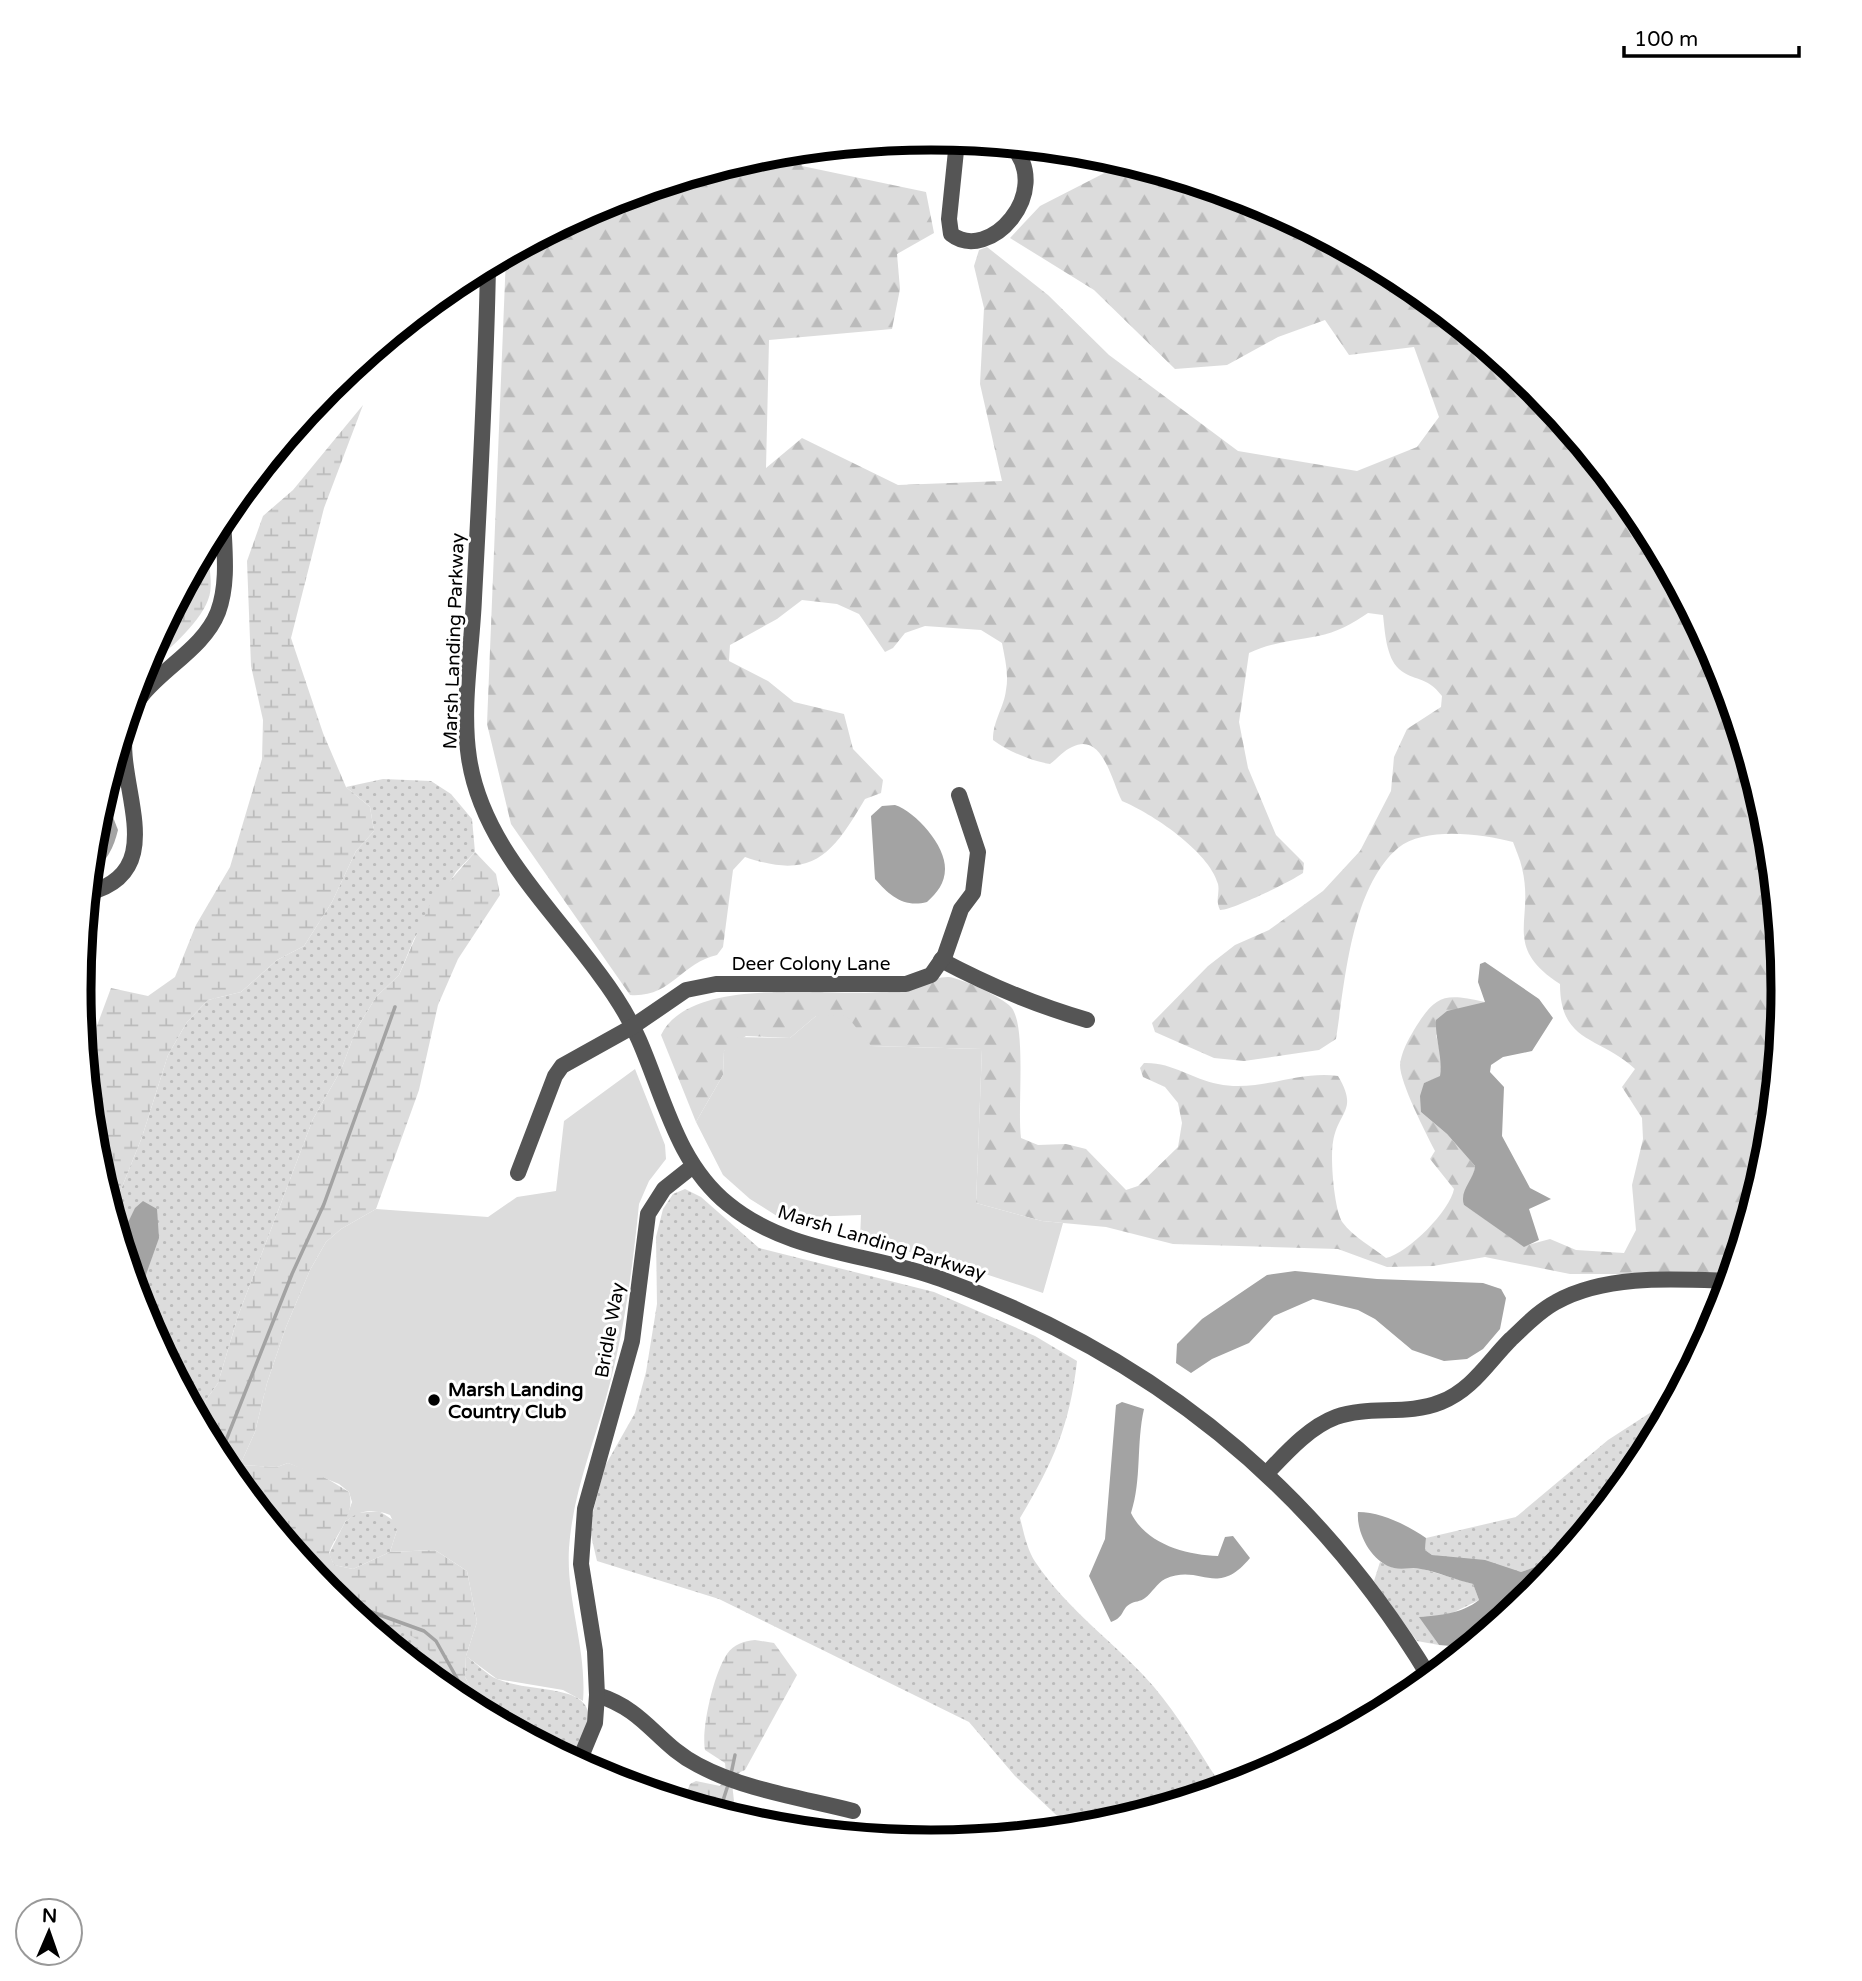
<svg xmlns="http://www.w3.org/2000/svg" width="1862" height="1981" font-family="'Varela Round',sans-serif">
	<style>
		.grass { fill: url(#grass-dots) }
		.forest { fill: url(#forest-firs) }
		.wetland { fill: url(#wetland-marsh) }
		.pitch { fill: #dcdcdc }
		.water { fill: #a3a3a3 }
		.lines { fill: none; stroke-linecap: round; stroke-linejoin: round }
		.stream { stroke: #a3a3a3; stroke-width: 3.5 }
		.minor { stroke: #555; stroke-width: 16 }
		.poi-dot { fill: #000; stroke: #fff; stroke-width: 2.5 }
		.labels { text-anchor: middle; stroke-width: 6; stroke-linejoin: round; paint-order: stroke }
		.street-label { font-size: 19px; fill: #000; stroke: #fff }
		.poi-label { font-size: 19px; font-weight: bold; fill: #000; stroke: #fff; text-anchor: start }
		.rim { fill: none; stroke: #000; stroke-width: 9 }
	</style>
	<defs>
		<pattern id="grass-dots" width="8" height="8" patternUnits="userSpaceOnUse" patternTransform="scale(1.75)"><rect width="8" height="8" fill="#dcdcdc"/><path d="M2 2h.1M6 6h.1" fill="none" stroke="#bbb" stroke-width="1.8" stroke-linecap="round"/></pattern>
		<pattern id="forest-firs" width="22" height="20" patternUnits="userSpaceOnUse" patternTransform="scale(1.75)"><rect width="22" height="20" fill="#dcdcdc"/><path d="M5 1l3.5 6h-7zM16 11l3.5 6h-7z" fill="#bbb"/></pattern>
		<pattern id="wetland-marsh" width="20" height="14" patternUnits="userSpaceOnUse" patternTransform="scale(1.75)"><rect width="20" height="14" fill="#dcdcdc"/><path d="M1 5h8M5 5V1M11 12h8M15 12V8" fill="none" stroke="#bbb"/></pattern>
	</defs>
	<rect width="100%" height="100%" fill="#fff"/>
	<g class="grass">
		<polygon points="383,779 431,781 451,794 472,819 475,852 456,872 414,939 399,975 376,997 356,1030 341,1070 313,1119 238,1316 218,1383 206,1400 203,1428 143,1316 112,1212 142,1137 168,1055 187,1022 208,1000 241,992 277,960 304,946 332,902 356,851 374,831 370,807 346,787"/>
		<path d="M685 1189 701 1197 759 1248 934 1292 1035 1336 1077 1361C1070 1425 1053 1463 1020 1518 1024 1533 1027 1550 1036 1563 1068 1611 1117 1644 1154 1687 1181 1719 1200 1754 1223 1788L1097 1826 1071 1829 1015 1776 969 1722 719 1599 597 1561 589 1527 605 1466 635 1413 646 1372 657 1304 656 1237 663 1209 673 1194Z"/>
		<polygon points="1676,1396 1639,1464 1576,1542 1543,1564 1521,1572 1432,1555 1425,1550 1426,1538 1516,1517 1608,1440"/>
		<polygon points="379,1511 396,1522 397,1530 390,1552 353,1569 334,1565 329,1554 345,1522 356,1513"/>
		<polygon points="1380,1562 1394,1568 1423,1569 1473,1584 1479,1600 1448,1615 1420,1617 1439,1645 1417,1641 1374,1581"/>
		<path d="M391 1631C398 1632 407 1632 414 1635 427 1641 455 1677 451 1689L447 1691 376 1632Z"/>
		<path d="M466 1656C476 1663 487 1675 497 1679 543 1698 623 1675 573 1761L484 1713 465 1677Z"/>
	</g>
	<path class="forest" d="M798 151 802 166 926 192 934 233 897 254 900 289 892 329 769 340 766 468 802 438 898 485 1002 481 980 384 984 308 974 266 979 250 987 247 1048 295 1109 355 1238 451 1357 471 1417 447 1439 417 1414 347 1349 355 1325 320 1278 337 1227 365 1175 369 1094 290 1010 238 1040 206 1124 163 1258 203 1405 282 1534 388 1640 517 1719 665 1767 825 1783 991 1767 1157 1731 1274H1570L1485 1257 1433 1266 1387 1267 1338 1249 1173 1244 1106 1227 1042 1221 976 1203 982 1049 871 1046 816 1016 790 1038 746 1036 724 1051 723 1075 696 1122 661 1035C691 974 826 997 882 992 901 990 936 976 949 977 963 979 1002 997 1011 1007 1027 1025 1017 1108 1021 1138L1038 1145 1066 1144 1086 1149 1126 1190 1138 1186 1178 1147 1182 1123 1178 1103 1165 1087 1143 1077 1140 1068 1144 1063C1172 1062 1192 1079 1218 1084 1258 1093 1298 1070 1338 1076 1359 1111 1338 1111 1333 1142 1330 1157 1334 1211 1343 1223 1352 1236 1374 1248 1386 1258 1408 1253 1450 1211 1454 1189L1430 1159 1435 1151C1426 1133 1400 1083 1400 1065 1401 1053 1408 1040 1414 1030 1436 994 1444 993 1485 1002L1475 1006 1436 1035 1442 1060 1440 1077 1424 1083 1421 1112 1447 1134 1475 1166C1474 1181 1463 1189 1464 1205L1524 1246 1550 1239 1576 1250 1624 1253 1636 1230 1632 1185 1643 1139 1642 1118 1622 1087 1635 1069C1600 1036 1560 1044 1560 984 1501 945 1535 922 1522 868 1520 859 1516 850 1513 842 1482 834 1425 826 1398 848 1351 888 1345 982 1336 1039L1319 1050 1244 1061 1214 1058 1155 1032 1152 1023 1208 966 1235 945 1269 930 1323 891 1360 851 1391 791 1394 757 1407 729 1441 707 1442 696C1426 675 1414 682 1399 669 1386 657 1385 632 1383 615L1368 613C1353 623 1336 633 1318 636 1294 641 1272 642 1249 653L1239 722 1248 768 1276 835 1304 863 1303 873C1290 882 1231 911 1220 910 1215 900 1220 893 1218 884 1209 851 1151 813 1122 801 1112 783 1103 731 1072 747 1064 750 1057 759 1050 764 1032 761 1007 751 993 740 993 720 1004 708 1006 690 1009 674 1005 659 1002 643L981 630 925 626 905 633 893 648 885 652 859 614 837 604 802 600 777 619 730 645 729 661 768 681 794 702 844 714 853 749 883 780 881 793 865 799C833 853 814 881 745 857L733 870 723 947 717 955C681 963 671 998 630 995L511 824 487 724 506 256 605 203 765 155Z"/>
	<g class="wetland">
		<polygon points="363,405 324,508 291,638 323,733 346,787 370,807 374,831 356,851 332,902 304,946 277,960 241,992 208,1000 187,1022 168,1055 142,1137 112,1212 95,1156 85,1058 111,988 148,996 175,977 196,925 230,867 262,759 263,720 251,666 247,561 263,516 293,490"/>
		<path d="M201 558 209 562C210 574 213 588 208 600 199 625 162 656 141 672Z"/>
		<path d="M475 852 496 874 500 895 458 959 438 1005 419 1090 376 1209 341 1229 326 1242 310 1270 286 1327 267 1383 255 1432 240 1465 277 1467 288 1463 321 1475 349 1492C356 1515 336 1533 329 1553L334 1565 353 1569 390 1552 435 1550 467 1571 477 1622 466 1656 465 1677 484 1713 447 1691 453 1686C450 1674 444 1671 438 1662 420 1637 409 1629 376 1632L328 1593 222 1464 203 1428 206 1400 218 1383 238 1316 313 1119 341 1070 356 1030 376 997 399 975 430 904Z"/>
		<path d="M755 1640 774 1643 797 1675 745 1770 740 1772 732 1783 734 1801 728 1815 683 1802 690 1784 696 1781 720 1786 726 1774 725 1763 705 1750C701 1728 714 1673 727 1654 734 1644 744 1641 755 1640Z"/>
	</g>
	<g class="pitch">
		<polygon points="846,1015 871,1046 982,1049 976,1203 1042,1221 1063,1223 1043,1293 955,1264 860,1239 861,1215 780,1218 750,1199 723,1175 696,1122 723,1075 724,1051 732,1037 790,1038 816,1016"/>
		<path d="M635 1069 665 1145 666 1159 649 1181 639 1204C633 1265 625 1325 610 1383 596 1439 573 1490 569 1548 566 1601 587 1649 583 1701L563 1690 497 1679 466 1656 477 1622 467 1571 435 1550 390 1552 397 1530 390 1515C373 1508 359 1510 345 1522L352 1502 349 1492 339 1484 288 1463 277 1467 240 1465 255 1432 267 1383 286 1327 310 1270 326 1242 341 1229 376 1209 488 1217 517 1197 556 1191 564 1121Z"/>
	</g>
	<g class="water">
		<path d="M895 805C916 812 946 846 945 869 945 883 937 893 927 902 904 908 890 896 875 879L871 816 882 806Z"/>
		<path d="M99 810 111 812 118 830C114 847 106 864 90 873Z"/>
		<path d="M1485 962 1539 999 1553 1018 1532 1051 1503 1057 1491 1065 1490 1072 1504 1087 1502 1136 1530 1188 1551 1199 1529 1209 1539 1240 1524 1247 1464 1205C1459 1190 1474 1180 1475 1166L1447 1134 1421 1112 1420 1096 1424 1083 1440 1076C1443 1057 1435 1040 1436 1020L1447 1011 1485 1002 1478 982 1480 964Z"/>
		<polygon points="143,1201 157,1209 159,1238 138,1297 120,1239 135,1208"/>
		<polygon points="1295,1271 1377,1279 1483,1283 1501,1289 1506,1298 1500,1329 1483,1349 1467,1359 1444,1361 1412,1350 1375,1319 1358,1310 1313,1299 1274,1316 1249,1343 1212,1359 1191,1373 1176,1363 1177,1344 1202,1319 1267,1275"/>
		<path d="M1122 1402 1144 1409C1136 1444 1142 1479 1131 1513 1146 1544 1186 1555 1218 1556L1225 1537 1233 1536 1250 1558C1216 1599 1201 1563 1165 1579 1157 1583 1152 1593 1145 1598 1140 1602 1135 1601 1130 1604 1121 1609 1125 1617 1111 1622L1089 1576 1105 1539 1116 1405Z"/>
		<path d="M1358 1512C1381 1512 1407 1525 1426 1538L1425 1550 1432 1555 1485 1560 1521 1572 1543 1564 1576 1542 1533 1593 1487 1631 1470 1639 1464 1647 1439 1645 1419 1617C1441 1615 1461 1614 1479 1600L1473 1584C1456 1580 1438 1572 1421 1569 1412 1567 1402 1570 1394 1568 1372 1563 1356 1533 1358 1512Z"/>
	</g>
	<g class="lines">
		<g class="stream">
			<polyline points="115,1222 116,1222"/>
			<polyline points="219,1458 292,1274 324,1204 395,1007"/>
			<polyline points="310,1571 343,1592 355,1606 424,1631 436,1641 473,1707"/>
			<polyline points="731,1774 735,1755"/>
			<polyline points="719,1813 728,1785"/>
		</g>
		<g class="minor">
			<path d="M957 141 949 219 951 234C989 264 1054 192 1012 146"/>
			<path d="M488 266C486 377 480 487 474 598 472 650 461 706 469 758 482 845 551 907 600 975 615 995 629 1017 639 1040 664 1097 677 1163 728 1204 789 1254 870 1253 941 1279 1150 1354 1315 1487 1430 1678"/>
			<path d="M88 893C174 871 113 782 126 726 138 677 200 658 218 612 229 582 224 548 223 517"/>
			<path d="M941 960C988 985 1035 1005 1087 1020"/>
			<polyline points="518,1173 555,1076 562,1066 632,1027 686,990 716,984 906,984 931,975 945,955 961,909 973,893 978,852 959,795"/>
			<path d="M1266 1474C1286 1453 1309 1427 1336 1417 1369 1405 1407 1416 1441 1402 1472 1390 1488 1362 1511 1339 1525 1326 1539 1311 1556 1302 1606 1274 1675 1279 1729 1281"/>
			<path d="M597 1695C646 1710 657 1744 698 1765 745 1790 802 1798 853 1811"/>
			<polyline points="578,1764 595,1723 597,1695 595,1651 581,1564 585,1509 632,1341 648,1214 664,1189 693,1166"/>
		</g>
	</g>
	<circle class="poi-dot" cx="434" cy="1400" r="7"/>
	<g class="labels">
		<g class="street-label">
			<text transform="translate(453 641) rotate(-88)" y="7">Marsh Landing Parkway</text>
			<text x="811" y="970">Deer Colony Lane</text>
			<text transform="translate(882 1242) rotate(17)" y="7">Marsh Landing Parkway</text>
			<text transform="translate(609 1330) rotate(-80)" y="7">Bridle Way</text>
		</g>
		<g class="poi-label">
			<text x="448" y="1396">Marsh Landing<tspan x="448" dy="22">Country Club</tspan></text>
		</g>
	</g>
	<path d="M0 0H1862V1981H0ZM91 990a840 840 0 1 1 1680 0a840 840 0 1 1-1680 0Z" fill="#fff" fill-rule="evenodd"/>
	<path class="rim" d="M91 990a840 840 0 1 1 1680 0a840 840 0 1 1-1680 0Z"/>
	<g transform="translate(49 1932) rotate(2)"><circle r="33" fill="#ffffff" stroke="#999999" stroke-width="2"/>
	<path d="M0-5L12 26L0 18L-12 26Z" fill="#000000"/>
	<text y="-10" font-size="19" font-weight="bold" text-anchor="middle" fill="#000000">N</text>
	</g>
	<path d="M1624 46v10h175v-10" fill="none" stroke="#000000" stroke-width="3.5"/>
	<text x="1634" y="46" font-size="21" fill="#000000" stroke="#ffffff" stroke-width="5" paint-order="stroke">100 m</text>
</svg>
